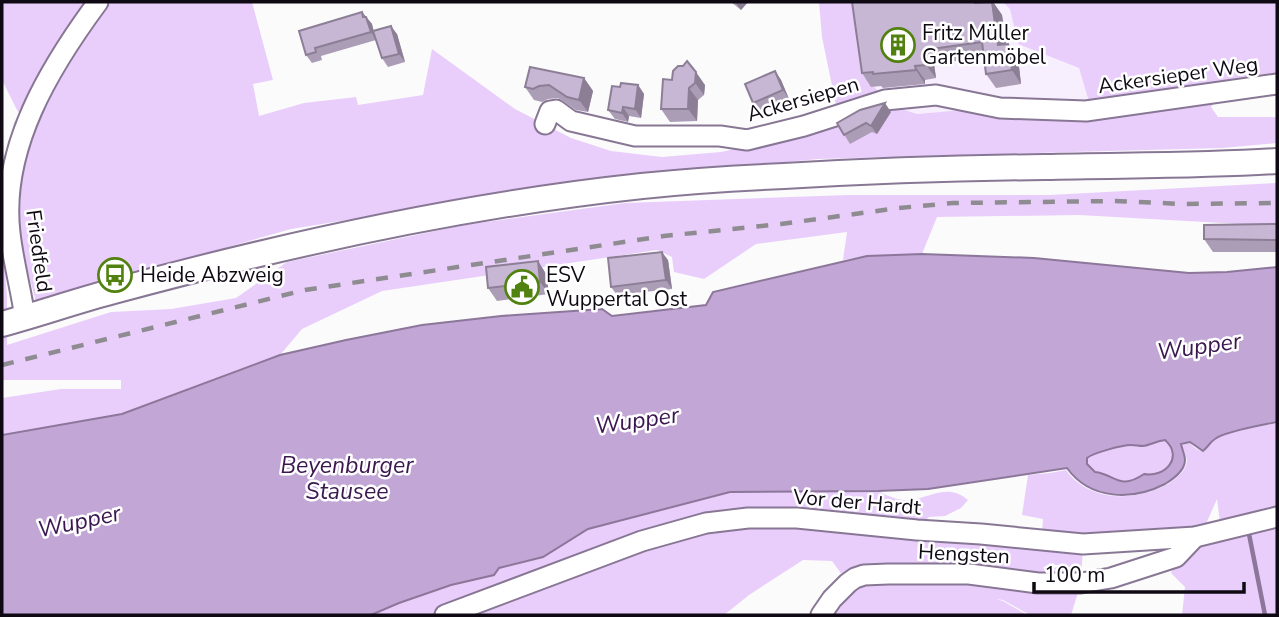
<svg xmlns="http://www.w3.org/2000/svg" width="1279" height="617" font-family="'Nunito Sans',sans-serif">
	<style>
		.built { fill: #f7eefe }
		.green { fill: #e9cefc }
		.water { fill: #c2a6d5; stroke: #8c779b; stroke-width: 2; fill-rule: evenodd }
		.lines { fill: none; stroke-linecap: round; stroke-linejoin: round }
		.stream { stroke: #8c779b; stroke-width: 4.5 }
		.minor-casing { stroke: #887794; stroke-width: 23 }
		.major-casing { stroke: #887794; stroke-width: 28 }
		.minor { stroke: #fff; stroke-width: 19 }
		.major { stroke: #fff; stroke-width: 24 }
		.rail { stroke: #8f8c91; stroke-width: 4.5; stroke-dasharray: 12 12; stroke-linecap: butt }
		.wall { fill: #ac9db7 }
		.shaded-wall { fill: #8c7f95 }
		.building { fill: #c8b6d5; stroke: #8c7f95; stroke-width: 2 }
		.labels { text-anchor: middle; stroke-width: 5; stroke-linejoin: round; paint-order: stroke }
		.poi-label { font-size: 21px; fill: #0f0913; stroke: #fff; text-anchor: start }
		.street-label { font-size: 21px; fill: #0f0913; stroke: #fff }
		.water-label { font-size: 23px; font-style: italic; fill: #3b174f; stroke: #fff }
	</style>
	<rect width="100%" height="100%" fill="#fbfbfb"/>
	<polygon class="built" points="854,2 1003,2 1010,9 1018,44 1079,68 1094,116 1062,121 985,108 917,114 892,106 864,76"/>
	<g class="green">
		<polygon points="2,2 91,2 22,116 17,110 2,80"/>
		<polygon points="111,2 252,2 273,80 253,84 259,116 304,103 356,97 358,105 423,95 432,49 515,109 571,138 611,151 662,157 721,152 753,145 837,110 822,37 819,2 854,2 864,76 892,106 917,114 985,108 1062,121 1093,115 1079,68 1018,44 1010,9 1003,2 1277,2 1277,75 1222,94 1211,107 1218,117 1277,117 1277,143 1222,148 818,159 580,182 291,229 36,302 21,246 18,195 27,150 48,100 75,54"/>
		<polygon points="1277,183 1277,226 1079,215 937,217 922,254 867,256 843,260 847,232 756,244 704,279 674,272 672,257 657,250 382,291 302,329 280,355 122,414 2,435 2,398 61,389 121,389 121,380 2,380 2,235 7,296 7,345 111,312 171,309 236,298 287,262 464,225 625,203 849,195 1049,195"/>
		<path d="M1277 423V615H1182L1185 587 1171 573 1180 552 1221 531 1217 499 1206 524 1178 532 1082 537 1042 534 1043 519 1022 515 1028 475 1050 473 1066 470C1089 502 1134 502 1166 485 1174 480 1186 472 1187 461 1187 457 1183 449 1182 445L1190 443 1195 448 1203 452C1209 448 1209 444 1215 440 1224 432 1263 426 1277 423Z"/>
		<path d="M1165 440C1184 457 1165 478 1144 474 1130 483 1120 482 1105 476 1097 473 1092 472 1087 464V458C1093 453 1122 445 1131 445 1135 445 1138 446 1142 446 1150 445 1157 441 1165 440Z"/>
		<path d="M878 491C888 496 898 501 910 500 932 497 948 483 968 500L961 508 945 516 929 517 917 529 1083 544 1081 583 1071 615H1030L1003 600 996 599 1003 601 1027 615H829L848 583 832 561 803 560 749 595 724 615H371L399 603 451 585 493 575 499 568 543 557 588 529 730 492Z"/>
	</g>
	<path class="water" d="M922 254 1034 258 1189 273 1227 272 1277 267V422C1263 425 1226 431 1215 439 1210 442 1208 447 1203 451L1190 442 1181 444C1182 449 1185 455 1185 460 1185 471 1173 479 1165 484 1132 501 1090 500 1067 468L928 489 878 491 730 492 588 529 543 557 499 568 494 575 451 585 399 603 371 615H2V435L122 414 280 355 346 340 422 325 501 316 602 309 612 316 706 305 713 292 867 256ZM1165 440C1184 457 1165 478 1144 474 1119 491 1115 474 1095 472L1087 464V458C1093 453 1122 445 1131 445 1135 445 1139 446 1143 446 1150 445 1157 441 1165 440Z"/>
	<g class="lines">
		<polyline class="stream" points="1249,534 1265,615"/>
		<g class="minor-casing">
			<g id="minor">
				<polyline points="545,124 550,111 556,110 571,121 635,136 720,136 747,140 804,126 885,100 936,95 1000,108 1086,111 1277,84"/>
				<path d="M25 318C21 289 13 261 10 233 0 148 50 67 98 2"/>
				<polyline points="445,615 642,541 706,523 748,518 797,518 917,530 981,534 1083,544 1195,537 1277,517"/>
				<polyline points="821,615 832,599 848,583 855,578 864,575 888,574 969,574 1038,583 1081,583 1111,578 1176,557 1195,537"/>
			</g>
		</g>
		<g class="major-casing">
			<path id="major" d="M2 324C39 314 76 301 114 291 287 244 463 205 642 186 689 181 737 178 784 176 871 171 957 168 1044 167 1122 165 1199 166 1277 161"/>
		</g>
		<use href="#minor" class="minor"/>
		<use href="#major" class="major"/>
		<polyline class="rail" points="2,365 305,290 664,236 781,224 899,208 953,203 1115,201 1183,204 1277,203"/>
	</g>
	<g class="wall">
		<polygon points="731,2 748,2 741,10"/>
		<polygon points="993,2 1002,15 1006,44 1008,44 1018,58 1021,84 996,88 986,74 984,57 934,64 936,78 925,80 925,84 883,88 881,86 871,87 862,73"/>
		<polygon points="362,12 372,24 373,31 397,34 405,62 388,67 382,58 376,40 321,56 322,60 312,63 306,55"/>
		<polygon points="673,71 705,85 704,95 698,100 697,121 670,122 661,109 672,80"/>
		<polygon points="775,71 781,80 789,99 759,112 753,103"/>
		<polygon points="584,78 593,91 588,112 576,110 558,98 548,99 542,102 534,100 525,87"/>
		<polygon points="638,85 644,94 641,118 629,116 628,122 615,119 608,110 620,87"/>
		<polygon points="891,112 877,134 872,132 850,144 837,123"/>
		<polygon points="1277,224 1277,252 1213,252 1204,239"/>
		<polygon points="668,260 672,289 617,295 611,287"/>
		<polygon points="538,261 546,274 549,294 497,301 488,288"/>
	</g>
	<g class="shaded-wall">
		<polygon points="735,2 748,2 741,10"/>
		<polygon points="993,2 1002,15 1008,59 998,45"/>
		<polygon points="362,12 372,24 376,40 371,32"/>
		<polygon points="391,26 397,34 405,62 399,54"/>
		<polygon points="1008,44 1018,58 1021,84 1012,70"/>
		<polygon points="924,50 934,64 936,78 926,65"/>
		<polygon points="915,66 925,80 925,84 916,70"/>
		<polygon points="775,71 781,80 789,99 783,90"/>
		<polygon points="696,72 705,85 704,95 695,83"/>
		<polygon points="584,78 593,91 588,112 579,100"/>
		<polygon points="638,85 644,94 641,118 635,109"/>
		<polygon points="689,88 698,100 697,121 688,109"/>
		<polygon points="885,103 891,112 877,134 871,126"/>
		<polygon points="623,107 629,116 628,122 622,113"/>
		<polygon points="662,252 668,260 672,289 666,280"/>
		<polygon points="538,261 546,274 549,294 540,282"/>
	</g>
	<g class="building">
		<polygon points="852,2 975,2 975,3 992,2 998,45 1008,44 1012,70 986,74 982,42 924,50 926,65 915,66 916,70 873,74 873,72 862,73"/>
		<polygon points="362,12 363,17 366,17 371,32 315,48 316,52 306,55 299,31"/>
		<polygon points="391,26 399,54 382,58 373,31"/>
		<polygon points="687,61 696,72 695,83 689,88 688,109 661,109 663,79 672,80 673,71 678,66 683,66"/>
		<polygon points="530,67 584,78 579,100 567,97 549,85 539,86 533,89 525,87"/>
		<polygon points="775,71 783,90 753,103 745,84"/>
		<polygon points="621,83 638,85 635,109 623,107 622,113 608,110 612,86 620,87"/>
		<polygon points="885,103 871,126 866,123 844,135 837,123 860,110"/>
		<polygon points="1277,224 1277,240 1204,239 1204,225"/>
		<polygon points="662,252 666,280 611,287 608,258"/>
		<polygon points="538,261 540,282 488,288 486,267"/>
	</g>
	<defs>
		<g id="building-ring" transform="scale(1.75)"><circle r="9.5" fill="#fff" stroke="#51810f" stroke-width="1.5"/><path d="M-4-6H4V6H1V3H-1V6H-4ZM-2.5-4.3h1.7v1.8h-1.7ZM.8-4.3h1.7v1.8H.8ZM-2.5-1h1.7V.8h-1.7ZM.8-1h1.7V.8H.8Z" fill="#51810f"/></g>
		<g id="bus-ring" transform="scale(1.75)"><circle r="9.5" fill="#fff" stroke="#51810f" stroke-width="1.5"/><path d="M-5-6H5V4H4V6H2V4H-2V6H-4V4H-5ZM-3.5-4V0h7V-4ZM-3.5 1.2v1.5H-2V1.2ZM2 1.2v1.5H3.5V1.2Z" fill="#51810f"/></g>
		<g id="civic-ring" transform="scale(1.75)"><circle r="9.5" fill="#fff" stroke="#51810f" stroke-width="1.5"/><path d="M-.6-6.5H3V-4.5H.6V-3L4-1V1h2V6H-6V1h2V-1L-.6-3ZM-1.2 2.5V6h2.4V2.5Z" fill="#51810f"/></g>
	</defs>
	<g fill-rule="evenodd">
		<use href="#building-ring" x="898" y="45"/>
		<use href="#bus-ring" x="115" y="275"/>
		<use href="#civic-ring" x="522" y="287"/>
	</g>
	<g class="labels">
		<g class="poi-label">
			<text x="922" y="40">Fritz Müller<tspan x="922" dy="24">Gartenmöbel</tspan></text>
			<text x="140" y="282">Heide Abzweig</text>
			<text x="546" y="282">ESV<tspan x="546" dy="24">Wuppertal Ost</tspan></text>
		</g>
		<g class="street-label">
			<text transform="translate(1178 75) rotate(-8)" y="7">Ackersieper Weg</text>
			<text transform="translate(803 99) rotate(-16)" y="7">Ackersiepen</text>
			<text transform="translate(39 251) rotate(82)" y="7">Friedfeld</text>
			<text transform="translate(857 502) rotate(5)" y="7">Vor der Hardt</text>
			<text transform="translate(964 554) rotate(3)" y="7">Hengsten</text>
		</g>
		<g class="water-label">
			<text transform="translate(1199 346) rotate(-8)" y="8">Wupper</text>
			<text transform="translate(637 420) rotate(-8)" y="8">Wupper</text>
			<text x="347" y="473">Beyenburger<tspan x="347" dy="26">Stausee</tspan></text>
			<text transform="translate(79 521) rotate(-12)" y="8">Wupper</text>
		</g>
	</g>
	<rect width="1279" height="617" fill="none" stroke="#0f0913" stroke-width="7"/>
	<path d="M1034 582v10h210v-10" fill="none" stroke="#0f0913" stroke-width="3.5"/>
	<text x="1044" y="582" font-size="21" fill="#0f0913" stroke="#ffffff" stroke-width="5" paint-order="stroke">100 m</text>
</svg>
